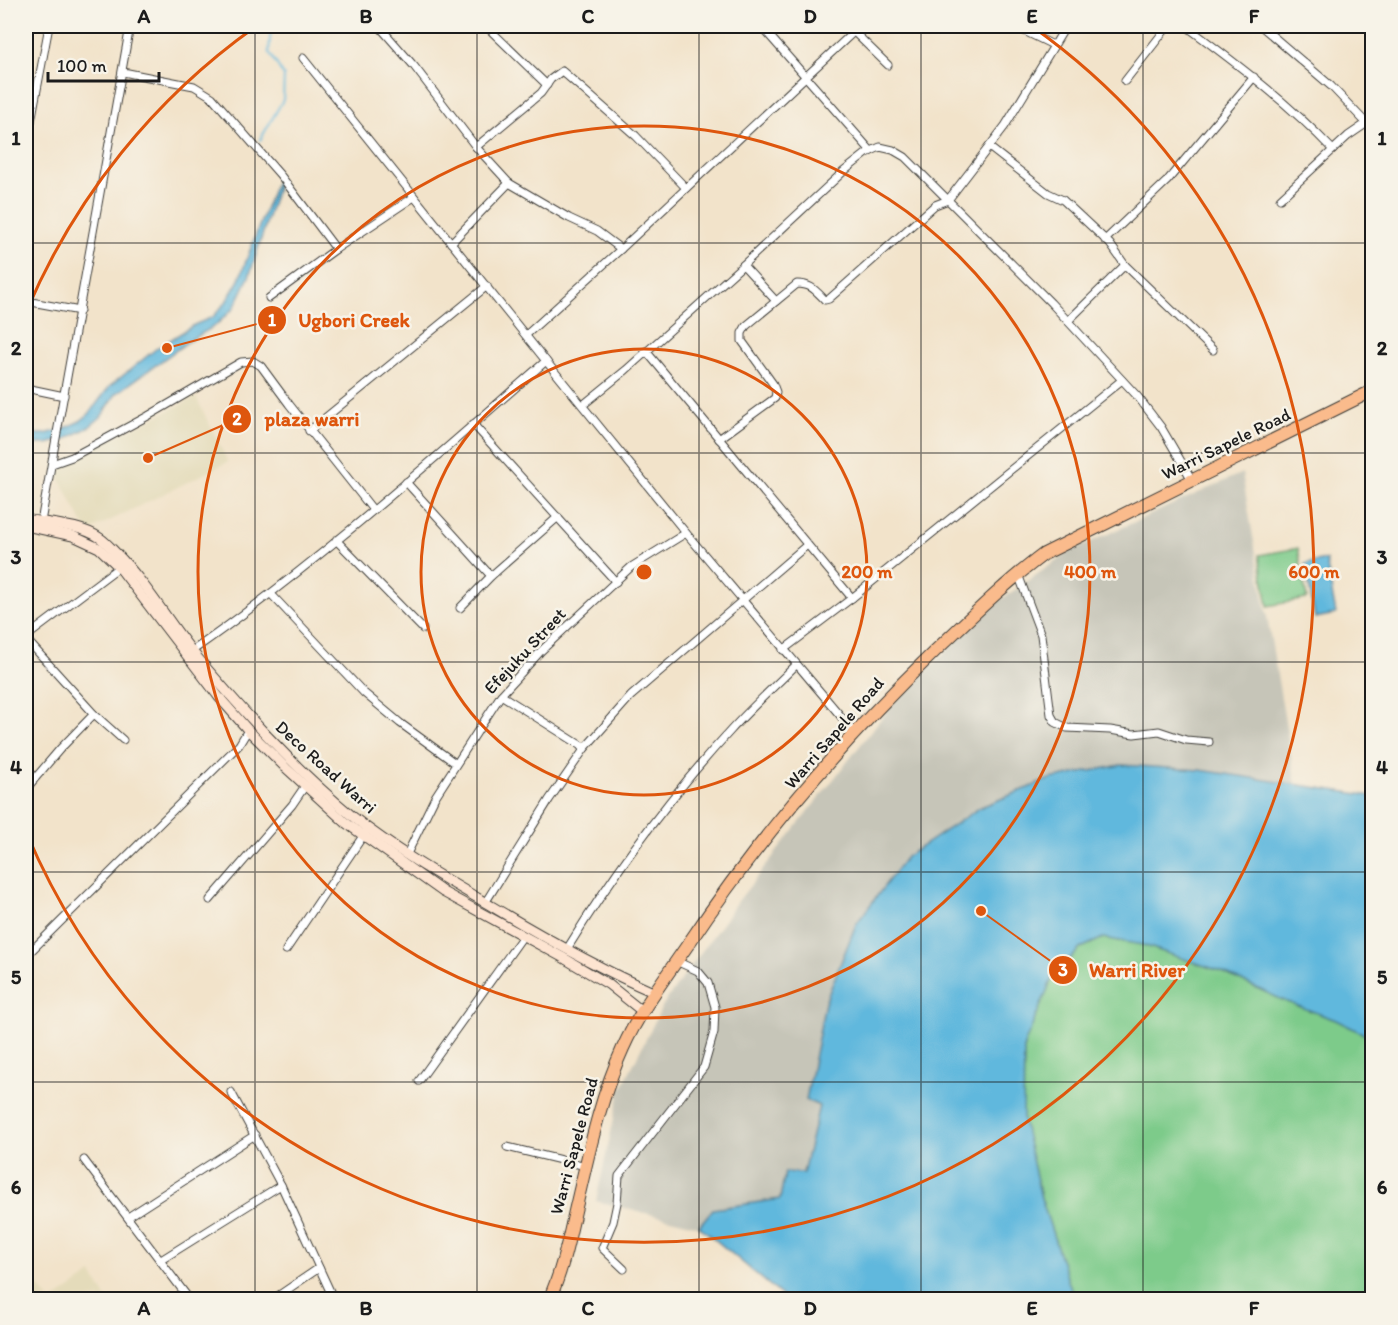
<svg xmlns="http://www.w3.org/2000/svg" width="1398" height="1325" font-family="Itim,sans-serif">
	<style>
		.built { fill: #e4dbba }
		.industrial { fill: #c6c5b8 }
		.green { fill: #7dcb8a; stroke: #4c7453; stroke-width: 1.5 }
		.water { fill: #60b8dd; stroke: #3e6a7c; stroke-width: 1.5 }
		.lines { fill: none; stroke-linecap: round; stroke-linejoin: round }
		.stream { stroke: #60b8dd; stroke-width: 2 }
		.minor-casing { stroke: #3c3a36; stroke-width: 9 }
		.secondary-casing { stroke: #3c3a36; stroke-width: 11 }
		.trunk-casing { stroke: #3c3a36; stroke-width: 14 }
		.minor { stroke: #fff; stroke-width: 7 }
		.secondary { stroke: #fde4d1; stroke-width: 9 }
		.trunk { stroke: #fabb8c; stroke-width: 12 }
		.grid { fill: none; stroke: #1c1c1c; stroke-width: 1.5; stroke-opacity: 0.55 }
		.ring { fill: none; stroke: #de560d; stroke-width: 3 }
		.labels { text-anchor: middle; stroke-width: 5; stroke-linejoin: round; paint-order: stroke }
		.street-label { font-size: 18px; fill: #1c1c1c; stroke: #f7f3e8 }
		.centre { fill: #de560d; stroke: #f7f3e8; stroke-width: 3 }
		.ring-label { font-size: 18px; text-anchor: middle; font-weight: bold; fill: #de560d; stroke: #f7f3e8; stroke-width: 5; stroke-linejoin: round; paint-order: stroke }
		.leader { fill: none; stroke: #de560d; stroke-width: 2 }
		.callout-dot { fill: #de560d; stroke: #f7f3e8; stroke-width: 2 }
		.mark-label { font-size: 18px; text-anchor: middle; font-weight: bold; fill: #fff }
		.callout-label { font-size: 20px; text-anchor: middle; font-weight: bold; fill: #de560d; stroke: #f7f3e8; stroke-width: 5; stroke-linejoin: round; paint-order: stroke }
		.neatline { fill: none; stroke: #1c1c1c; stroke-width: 2 }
		.grid-label { font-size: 20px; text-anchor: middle; font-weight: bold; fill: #1c1c1c }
	</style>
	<rect width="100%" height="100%" fill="#f7f3e8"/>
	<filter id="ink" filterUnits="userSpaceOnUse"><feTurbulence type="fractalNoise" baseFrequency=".0167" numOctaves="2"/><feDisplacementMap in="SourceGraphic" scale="12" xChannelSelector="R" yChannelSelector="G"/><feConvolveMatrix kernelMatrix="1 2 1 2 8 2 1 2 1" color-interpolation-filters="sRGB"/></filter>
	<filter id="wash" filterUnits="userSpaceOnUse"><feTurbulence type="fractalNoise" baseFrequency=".008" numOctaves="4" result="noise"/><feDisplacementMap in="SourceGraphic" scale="24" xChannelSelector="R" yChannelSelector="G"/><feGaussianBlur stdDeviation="1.35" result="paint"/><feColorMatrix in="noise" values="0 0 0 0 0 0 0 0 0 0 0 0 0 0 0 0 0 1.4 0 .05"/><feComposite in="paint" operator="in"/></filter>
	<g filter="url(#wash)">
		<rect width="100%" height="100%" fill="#f2e3ca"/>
		<g class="built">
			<polygon points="196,397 228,462 87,532 54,467"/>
			<polygon points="26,1271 44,1293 49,1299 26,1299"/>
			<polygon points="92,1274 107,1299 54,1299 58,1297"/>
		</g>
		<polygon class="industrial" points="1242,473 1296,784 1200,770 856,924 825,1003 806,1100 819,1106 803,1173 785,1172 781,1199 713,1209 699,1226 596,1201 620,1091 663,1005 739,900 891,706 993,605 1071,551"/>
		<g class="green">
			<polygon points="1298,548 1307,599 1268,606 1259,555"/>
			<polygon points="1103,938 1143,945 1220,971 1287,1002 1336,1020 1372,1038 1372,1299 1074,1299 1041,1198 1023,1120 1024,1044 1054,974 1081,948"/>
		</g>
		<g class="water">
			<polygon points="276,181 279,182 249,277 234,308 215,326 189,341 116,394 101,417 89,427 64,440 46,444 26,444 26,434 45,434 63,429 80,421 89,414 109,387 157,348 194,325 213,317 226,302 239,280"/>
			<polygon points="1326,560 1336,614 1315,618 1305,564"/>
			<polygon points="1121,765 1200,770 1372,796 1372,1038 1336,1020 1287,1002 1220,971 1143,945 1103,938 1081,948 1054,974 1024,1045 1023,1120 1041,1198 1074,1299 786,1299 699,1226 713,1209 780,1199 785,1172 803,1173 819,1106 806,1100 825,1003 856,924 906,857 981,807 1050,779"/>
		</g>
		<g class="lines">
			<polyline class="stream" points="260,140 283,100 284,76 269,52 271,26"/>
		</g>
	</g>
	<g filter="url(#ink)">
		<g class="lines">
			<g class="minor-casing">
				<g id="minor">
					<polyline points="379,26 414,66 476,147 509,183 569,218 597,231 621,249"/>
					<polyline points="486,26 547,85"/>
					<polyline points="761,26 871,151"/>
					<polyline points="848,26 888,65"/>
					<polyline points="1014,26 1053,45"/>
					<path d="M1186 26C1237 64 1289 103 1333 150"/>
					<polyline points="1261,26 1331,86 1372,129"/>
					<polyline points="123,72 194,86 212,97 281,176 336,249 414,197"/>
					<polyline points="1125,81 1168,26"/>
					<polyline points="476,147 541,93 551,79 562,71 636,136 686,188"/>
					<polyline points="989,147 1048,193 1063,200 1110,244 1125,265"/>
					<polyline points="26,148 49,26"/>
					<polyline points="1280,199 1348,136 1367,123"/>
					<polyline points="1105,240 1167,181 1254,77"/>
					<polyline points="451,243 509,183"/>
					<polyline points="743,265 776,301"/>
					<polyline points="269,298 336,249"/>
					<polyline points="26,301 80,311"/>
					<polyline points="1068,321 1125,265 1213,350"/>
					<polyline points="526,335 621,249 860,26"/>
					<polyline points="646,351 852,598 783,650"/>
					<polyline points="546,361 686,533 855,733"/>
					<polyline points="26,388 64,396"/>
					<polyline points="583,405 626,370 743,265 843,172 867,153 880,147 893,150 905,157 1051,303 1138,397 1161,427 1192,480"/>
					<polyline points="473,424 616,582"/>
					<polyline points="309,431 487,286"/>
					<path d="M719 439 775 398 776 392 773 384 742 341V333L746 326 797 284C811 284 815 290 825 300L829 299 935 205 948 200 1005 126 1066 26"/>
					<polyline points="52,464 72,457 148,416 241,362 253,361 261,366 289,404 373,510"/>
					<polyline points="406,482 491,576"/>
					<polyline points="41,522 130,26"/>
					<polyline points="336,540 423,629"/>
					<polyline points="1018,574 1041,635 1051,715 1055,722 1067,728 1110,730 1134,734 1159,731 1186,740 1209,742"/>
					<polyline points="271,594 364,693 400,723 455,763"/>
					<polyline points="852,598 1122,380"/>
					<polyline points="460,608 491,576 558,517"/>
					<polyline points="26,637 119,567"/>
					<polyline points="26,639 94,714 60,749 26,789"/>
					<path d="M192 651C317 564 431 461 546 361L303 58"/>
					<polyline points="501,695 585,748"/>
					<polyline points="94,714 123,740"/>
					<polyline points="407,854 435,797 501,695 541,651 631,567 686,533"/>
					<polyline points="210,900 292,805 305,786"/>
					<polyline points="485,903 549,800 585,748 631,696 807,545"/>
					<path d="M567 949C615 871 669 797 731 730 752 707 775 686 796 665"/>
					<polyline points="286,950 365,833"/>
					<polyline points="26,956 239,745 248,730"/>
					<polyline points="419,1081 523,936"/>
					<polyline points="231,1092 281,1185 334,1300"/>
					<polyline points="507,1147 586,1166"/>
					<polyline points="84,1160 190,1300"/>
					<polyline points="128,1217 255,1135"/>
					<polyline points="161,1260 281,1185"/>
					<polyline points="624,1269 602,1248 613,1222 617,1203 619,1176 704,1067 714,1032 715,1007 708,983 698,971 676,961"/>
					<polyline points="272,1300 319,1268"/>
				</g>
			</g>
			<g class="secondary-casing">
				<g id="secondary">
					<path d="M26 519C49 524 79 524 100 538 106 542 111 548 116 553 145 582 166 618 191 650 241 709 292 766 352 816 396 851 445 879 493 907 545 938 598 968 653 992"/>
					<polyline points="26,526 73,536 99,548 119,567 218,696 248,730 286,768 346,823 443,892 562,957 608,984 643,1012"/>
				</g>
			</g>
			<g class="trunk-casing">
				<path id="trunk" d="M549 1300C562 1271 568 1242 575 1211 588 1157 599 1100 623 1048 640 1010 665 978 689 943 759 838 843 740 934 652 970 618 1005 583 1044 554L1372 391"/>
			</g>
			<use href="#minor" class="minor"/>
			<use href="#secondary" class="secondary"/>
			<use href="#trunk" class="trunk"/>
		</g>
	</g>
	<path class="grid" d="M255 26V1300M477 26V1300M699 26V1300M921 26V1300M1143 26V1300M26 243H1372M26 453H1372M26 662H1372M26 872H1372M26 1082H1372"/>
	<g class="ring">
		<circle cx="644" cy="572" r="223"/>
		<circle cx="644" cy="572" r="446"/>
		<path d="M27 310A670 670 0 0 1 255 27M1033 27A670 670 0 1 1 27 834"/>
	</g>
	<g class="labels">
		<g class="street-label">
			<text transform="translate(1226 444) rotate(-26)" y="6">Warri Sapele Road</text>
			<text transform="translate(525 651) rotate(-47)" y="6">Efejuku Street</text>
			<text transform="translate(834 733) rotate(-49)" y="6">Warri Sapele Road</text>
			<text transform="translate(326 767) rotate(42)" y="6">Deco Road Warri</text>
			<text transform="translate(574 1146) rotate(-75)" y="6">Warri Sapele Road</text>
		</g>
	</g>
	<circle cx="644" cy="572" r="9" class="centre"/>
	<g class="ring-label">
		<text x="867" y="578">200 m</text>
		<text x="1090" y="578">400 m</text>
		<text x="1314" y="578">600 m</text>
	</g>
	<path class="leader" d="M167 348L272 320M148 458L237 419M981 911L1063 970"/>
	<g class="callout-dot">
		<circle cx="167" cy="348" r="6"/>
		<circle cx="148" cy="458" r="6"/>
		<circle cx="981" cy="911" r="6"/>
		<circle cx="272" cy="320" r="15"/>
		<circle cx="237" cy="419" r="15"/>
		<circle cx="1063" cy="970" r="15"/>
	</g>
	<g class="mark-label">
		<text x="272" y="326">1</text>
		<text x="237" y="425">2</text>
		<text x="1063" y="976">3</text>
	</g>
	<g class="callout-label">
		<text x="354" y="327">Ugbori Creek</text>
		<text x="312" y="426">plaza warri</text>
		<text x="1137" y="977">Warri River</text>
	</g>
	<rect width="1398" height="1325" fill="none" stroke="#f7f3e8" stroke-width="66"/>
	<path d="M48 72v9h111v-9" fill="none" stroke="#1c1c1c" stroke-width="3"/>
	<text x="57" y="72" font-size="18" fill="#1c1c1c" stroke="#f7f3e8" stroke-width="4.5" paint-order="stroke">100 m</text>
	<rect x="33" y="33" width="1332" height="1259" class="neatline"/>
	<g class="grid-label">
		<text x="144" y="23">A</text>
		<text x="366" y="23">B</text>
		<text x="588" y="23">C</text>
		<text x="810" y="23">D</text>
		<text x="1032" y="23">E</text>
		<text x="1254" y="23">F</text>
		<text x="16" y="145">1</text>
		<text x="1382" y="145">1</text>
		<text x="16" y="355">2</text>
		<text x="1382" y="355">2</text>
		<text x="16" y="564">3</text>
		<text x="1382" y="564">3</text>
		<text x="16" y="774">4</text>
		<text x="1382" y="774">4</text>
		<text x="16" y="984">5</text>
		<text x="1382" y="984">5</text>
		<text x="16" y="1194">6</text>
		<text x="1382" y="1194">6</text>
		<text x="144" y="1315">A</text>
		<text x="366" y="1315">B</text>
		<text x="588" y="1315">C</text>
		<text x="810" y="1315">D</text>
		<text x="1032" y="1315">E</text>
		<text x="1254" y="1315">F</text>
	</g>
</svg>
